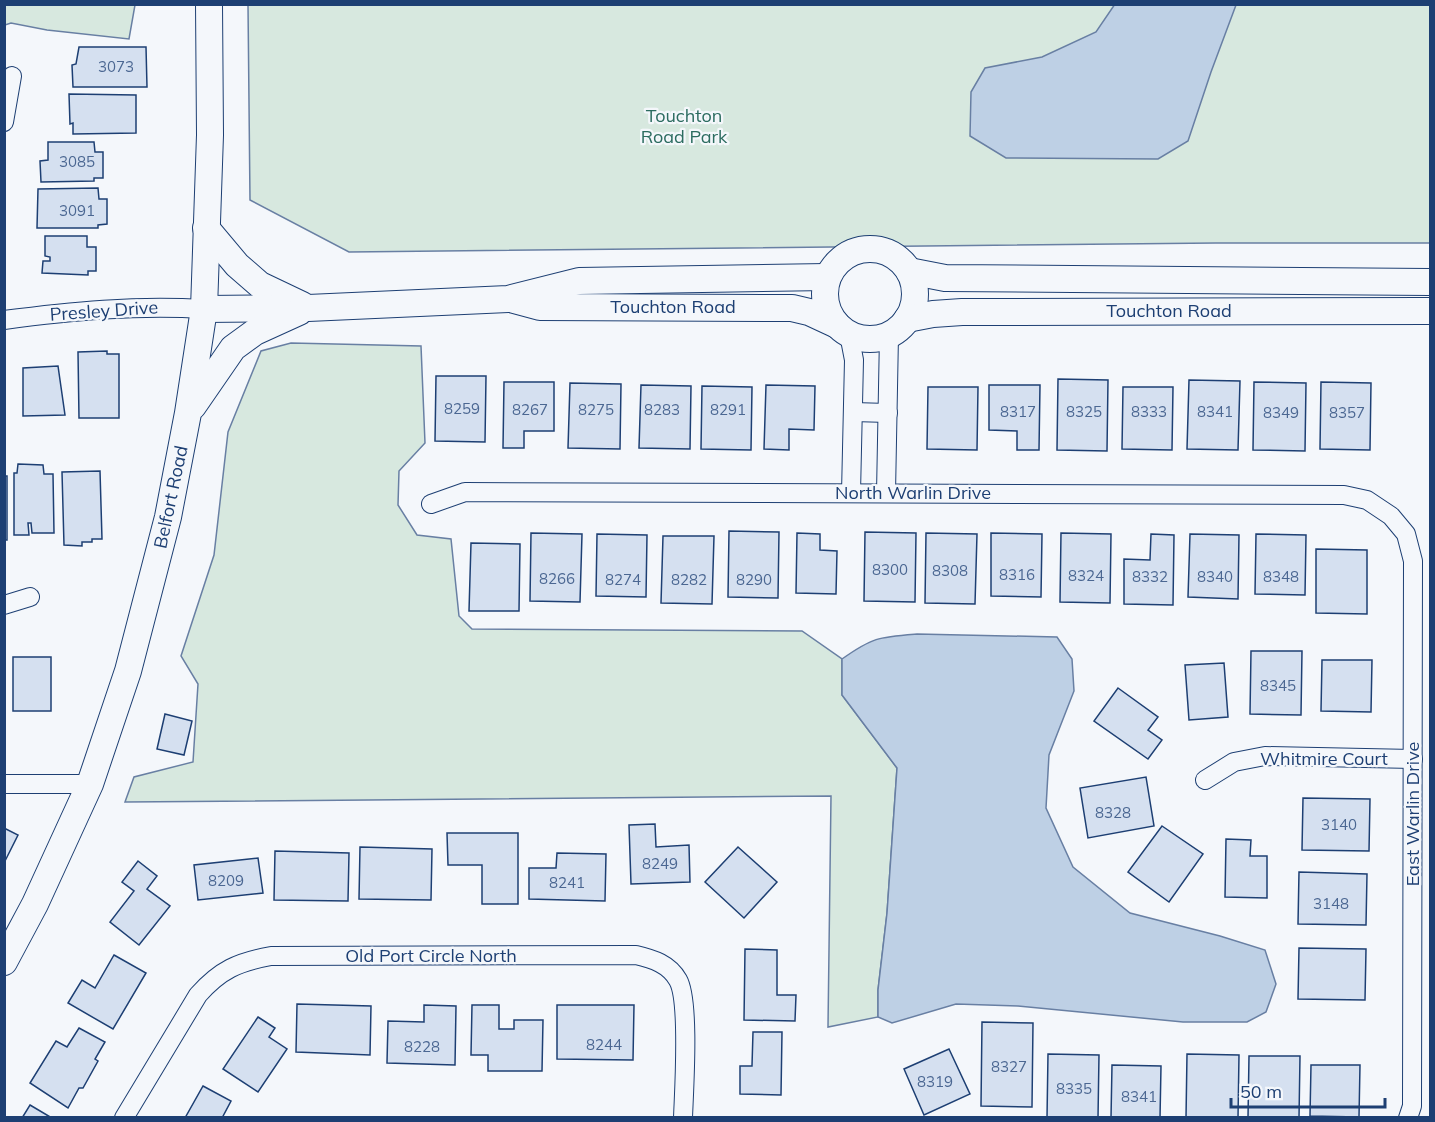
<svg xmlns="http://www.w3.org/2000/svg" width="1435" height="1122" font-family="Mulish,sans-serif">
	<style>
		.green { fill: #d7e8df; stroke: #687fa3; stroke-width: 1.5 }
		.water { fill: #bed0e5; stroke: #687fa3; stroke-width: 1.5 }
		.building { fill: #d5e0f0; stroke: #1d3f73; stroke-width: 1.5 }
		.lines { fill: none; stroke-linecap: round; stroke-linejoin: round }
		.street-casing { stroke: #1d3f73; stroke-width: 20 }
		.secondary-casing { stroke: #1d3f73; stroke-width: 28 }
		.street { stroke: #f4f7fb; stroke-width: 18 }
		.secondary { stroke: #f4f7fb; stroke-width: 26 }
		.labels { text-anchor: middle; stroke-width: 4.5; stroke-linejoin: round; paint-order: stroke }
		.number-label { font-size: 15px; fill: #4b6792 }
		.park-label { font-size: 18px; fill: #2c6c60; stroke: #f4f7fb }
		.street-label { font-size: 18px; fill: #1d3f73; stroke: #f4f7fb }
	</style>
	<rect width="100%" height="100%" fill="#f4f7fb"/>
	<g class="green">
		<polygon points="5,4 135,4 135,5 129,39 47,30 11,23 5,25"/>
		<polygon points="248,5 1430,5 1430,243 1216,243 349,252 250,200"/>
		<polygon points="291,343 421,346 425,443 399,471 398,505 417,535 451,539 459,616 472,629 802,631 842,659 842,695 897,768 887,913 878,990 878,1017 828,1027 831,796 125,802 134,777 193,762 198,684 181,656 214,555 228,432 261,351"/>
	</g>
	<g class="water">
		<polygon points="1115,4 1236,5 1211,72 1188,141 1158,159 1006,158 970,136 971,92 985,68 1042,57 1096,32"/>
		<path d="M917 634 1057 637 1072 659 1074 691 1049 755 1046 808 1073 867 1130 913 1220 936 1265 950 1276 984 1266 1012 1247 1022H1183L1018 1006 956 1004 892 1023 878 1017V990L887 913 897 768 842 695V659C873 637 879 637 917 634Z"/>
	</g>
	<g class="building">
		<polygon points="79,47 146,47 147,87 73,87 72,65 76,64"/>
		<polygon points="69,94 136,95 136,133 73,134 73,123 70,124"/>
		<polygon points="48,142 94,142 95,152 103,152 103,178 94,178 94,181 41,182 40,161 48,160"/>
		<polygon points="98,188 99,199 107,199 107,224 98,225 98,228 37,228 38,189"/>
		<polygon points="45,236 87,236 87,247 96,247 96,271 88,271 88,275 42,273 43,261 50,261 50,257 45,256"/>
		<polygon points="107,351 107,354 119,354 119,418 79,418 78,352"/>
		<polygon points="58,366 65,415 23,416 23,368"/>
		<polygon points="436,376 486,376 485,442 435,441"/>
		<polygon points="1058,379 1108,380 1107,451 1057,450"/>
		<polygon points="1189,380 1240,381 1238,450 1187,449"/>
		<polygon points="504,382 554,382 554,431 524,431 524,448 503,448"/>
		<polygon points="1254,382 1306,383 1305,451 1253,450"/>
		<polygon points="1321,382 1371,383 1370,450 1320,449"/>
		<polygon points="570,383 621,384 620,449 568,448"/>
		<polygon points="641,385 691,386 690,449 639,448"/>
		<polygon points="766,385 815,386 814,430 789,429 789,450 764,449"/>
		<polygon points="989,385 1040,385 1039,450 1017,450 1017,431 989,430"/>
		<polygon points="702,386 752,387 751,450 701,449"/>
		<polygon points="928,387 978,387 977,450 927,449"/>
		<polygon points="1123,387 1173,387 1172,450 1122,449"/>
		<polygon points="18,464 43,465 44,474 53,474 54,533 32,533 31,523 28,523 29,535 14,535 14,473 17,473"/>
		<polygon points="100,471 102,539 92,539 92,542 82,542 82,546 64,545 62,472"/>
		<rect x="4" y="476" width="3" height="64"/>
		<polygon points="729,531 779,532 778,598 728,597"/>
		<polygon points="865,532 916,533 915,602 864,601"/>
		<polygon points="531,533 582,534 580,602 530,601"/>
		<polygon points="797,533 820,534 820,550 837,551 836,594 796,593"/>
		<polygon points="926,533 977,534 975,604 925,603"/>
		<polygon points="991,533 1042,534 1041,597 991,596"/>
		<polygon points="1061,533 1111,534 1110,603 1060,602"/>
		<polygon points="597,534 647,535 646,597 596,596"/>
		<polygon points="1151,534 1174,535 1173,605 1124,604 1124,559 1150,560"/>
		<polygon points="1190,534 1239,535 1238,599 1188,597"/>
		<polygon points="1256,534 1306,535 1305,595 1255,594"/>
		<polygon points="663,536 714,536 712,604 661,603"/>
		<polygon points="471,543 520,544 519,611 469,611"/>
		<polygon points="1316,549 1367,550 1367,614 1316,613"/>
		<polygon points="1251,651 1302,651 1301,715 1250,714"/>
		<rect x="13" y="657" width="38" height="54"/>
		<polygon points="1322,660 1372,660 1371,712 1321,711"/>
		<polygon points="1224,663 1228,717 1189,720 1185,665"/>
		<polygon points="1118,688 1158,717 1148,730 1162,740 1148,759 1094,721"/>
		<polygon points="165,714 192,721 184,755 157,749"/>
		<polygon points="1146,777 1154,826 1088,838 1080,788"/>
		<polygon points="1303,798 1370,799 1369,851 1302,850"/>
		<polygon points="655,824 656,847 689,845 690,882 631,884 629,825"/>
		<polygon points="1162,826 1203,854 1169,902 1128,872"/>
		<polygon points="4,828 18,835 4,863"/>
		<polygon points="447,833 518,833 518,904 482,904 482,865 448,865"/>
		<polygon points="1226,839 1251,840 1250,856 1267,856 1267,898 1225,897"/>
		<polygon points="360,847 432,849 431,900 359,899"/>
		<polygon points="738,847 777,882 744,918 705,882"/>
		<polygon points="275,851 349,853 348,901 274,900"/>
		<polygon points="557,853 606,854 605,901 529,899 529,868 556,868"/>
		<polygon points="258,858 263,893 198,900 194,865"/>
		<polygon points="138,861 157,876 147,889 170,906 139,945 110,922 134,891 122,882"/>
		<polygon points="1299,872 1367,874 1366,925 1298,924"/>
		<polygon points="1299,948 1366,949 1365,1000 1298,999"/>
		<polygon points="745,949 777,950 777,995 796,995 795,1021 744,1020"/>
		<polygon points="114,955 146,973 113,1029 68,1003 82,980 95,988"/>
		<polygon points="297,1004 371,1006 370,1055 296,1052"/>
		<polygon points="424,1005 456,1006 455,1065 387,1063 388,1021 424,1022"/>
		<polygon points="472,1005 499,1005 499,1029 514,1029 514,1020 543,1020 542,1071 488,1071 488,1055 471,1055"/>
		<polygon points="557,1005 634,1005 633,1060 557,1059"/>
		<polygon points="258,1017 275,1028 269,1037 287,1049 258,1092 223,1069"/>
		<polygon points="982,1022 1033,1023 1032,1107 981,1106"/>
		<polygon points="79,1028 105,1042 95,1059 98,1061 83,1088 79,1088 68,1108 30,1083 56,1041 67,1047"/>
		<polygon points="753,1032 782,1032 781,1095 740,1094 740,1066 752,1066"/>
		<polygon points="949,1049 970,1094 924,1115 904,1069"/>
		<polygon points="1048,1054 1099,1055 1098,1118 1047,1118"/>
		<polygon points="1187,1054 1239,1055 1238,1118 1186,1118"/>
		<polygon points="1249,1056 1300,1056 1299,1118 1248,1118"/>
		<polygon points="1112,1065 1161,1066 1160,1118 1111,1118"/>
		<polygon points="1311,1065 1360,1065 1359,1117 1310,1116"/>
		<polygon points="203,1086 231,1101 222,1118 185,1118"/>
		<polygon points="30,1105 52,1118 22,1118"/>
	</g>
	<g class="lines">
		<g class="street-casing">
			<g id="street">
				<polyline points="4,122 12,76"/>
				<path d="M4 320C72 311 135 305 204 309"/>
				<polyline points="849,334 854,360 851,493"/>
				<polyline points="853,412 888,413"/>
				<polyline points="886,493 889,335"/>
				<polyline points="431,504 465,492 1344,495 1367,500 1391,516 1406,534 1413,561 1412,1106 1408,1118"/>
				<polyline points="4,605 30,597"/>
				<polyline points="1205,780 1234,762 1265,756 1413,759"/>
				<polyline points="4,784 90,784"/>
				<path d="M124 1118 198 995C220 970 238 962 271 956L636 955C653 959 669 964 678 980 690 1001 684 1089 683 1118"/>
			</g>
		</g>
		<g class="secondary-casing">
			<g id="secondary">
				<polyline points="206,228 237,265 260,285 302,305"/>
				<circle cx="870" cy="294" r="45"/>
				<polyline points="909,271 945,278 1430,282"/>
				<polyline points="514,300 540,307 792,308 809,312 837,325"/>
				<polyline points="204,309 308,308 508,299 579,281 827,277"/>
				<polyline points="907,319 933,314 962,312 1430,311"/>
				<polyline points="193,406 233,348 255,332 299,312"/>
				<polyline points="4,962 35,904 90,784 128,671 168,517 188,413 204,309 210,135 209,4"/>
			</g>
		</g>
		<use href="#street" class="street"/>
		<use href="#secondary" class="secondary"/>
	</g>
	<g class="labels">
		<g class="number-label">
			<text x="116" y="72">3073</text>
			<text x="77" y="167">3085</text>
			<text x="77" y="216">3091</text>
			<text x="462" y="414">8259</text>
			<text x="530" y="415">8267</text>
			<text x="596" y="415">8275</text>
			<text x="662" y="415">8283</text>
			<text x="728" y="415">8291</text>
			<text x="1018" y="417">8317</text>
			<text x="1084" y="417">8325</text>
			<text x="1149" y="417">8333</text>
			<text x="1215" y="417">8341</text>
			<text x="1281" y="418">8349</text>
			<text x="1347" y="418">8357</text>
			<text x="890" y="575">8300</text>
			<text x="950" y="576">8308</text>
			<text x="1017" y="580">8316</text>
			<text x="1086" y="581">8324</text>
			<text x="1150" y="582">8332</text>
			<text x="1215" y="582">8340</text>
			<text x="1281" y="582">8348</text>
			<text x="557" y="584">8266</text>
			<text x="623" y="585">8274</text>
			<text x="689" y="585">8282</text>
			<text x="754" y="585">8290</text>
			<text x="1278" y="691">8345</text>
			<text x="1113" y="818">8328</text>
			<text x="1339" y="830">3140</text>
			<text x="660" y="869">8249</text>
			<text x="226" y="886">8209</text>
			<text x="567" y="888">8241</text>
			<text x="1331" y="909">3148</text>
			<text x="604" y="1050">8244</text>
			<text x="422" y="1052">8228</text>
			<text x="1009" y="1072">8327</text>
			<text x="935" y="1087">8319</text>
			<text x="1074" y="1094">8335</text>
			<text x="1139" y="1102">8341</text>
		</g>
		<g class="park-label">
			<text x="684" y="122">Touchton<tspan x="684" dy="21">Road Park</tspan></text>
		</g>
		<g class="street-label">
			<text x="673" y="313">Touchton Road</text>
			<text transform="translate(104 311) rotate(-4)" y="6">Presley Drive</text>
			<text x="1169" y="317">Touchton Road</text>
			<text x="913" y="499">North Warlin Drive</text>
			<text transform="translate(171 497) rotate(-78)" y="6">Belfort Road</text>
			<text x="1324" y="765">Whitmire Court</text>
			<text transform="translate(1413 814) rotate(-90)" y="6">East Warlin Drive</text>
			<text x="431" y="962">Old Port Circle North</text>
		</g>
	</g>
	<rect width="1435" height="1122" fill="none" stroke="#1d3f73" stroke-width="12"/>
	<path d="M1231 1098v9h154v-9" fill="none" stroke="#1d3f73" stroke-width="3"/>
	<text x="1240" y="1098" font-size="18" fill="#1d3f73" stroke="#f4f7fb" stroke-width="4.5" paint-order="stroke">50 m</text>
</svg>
